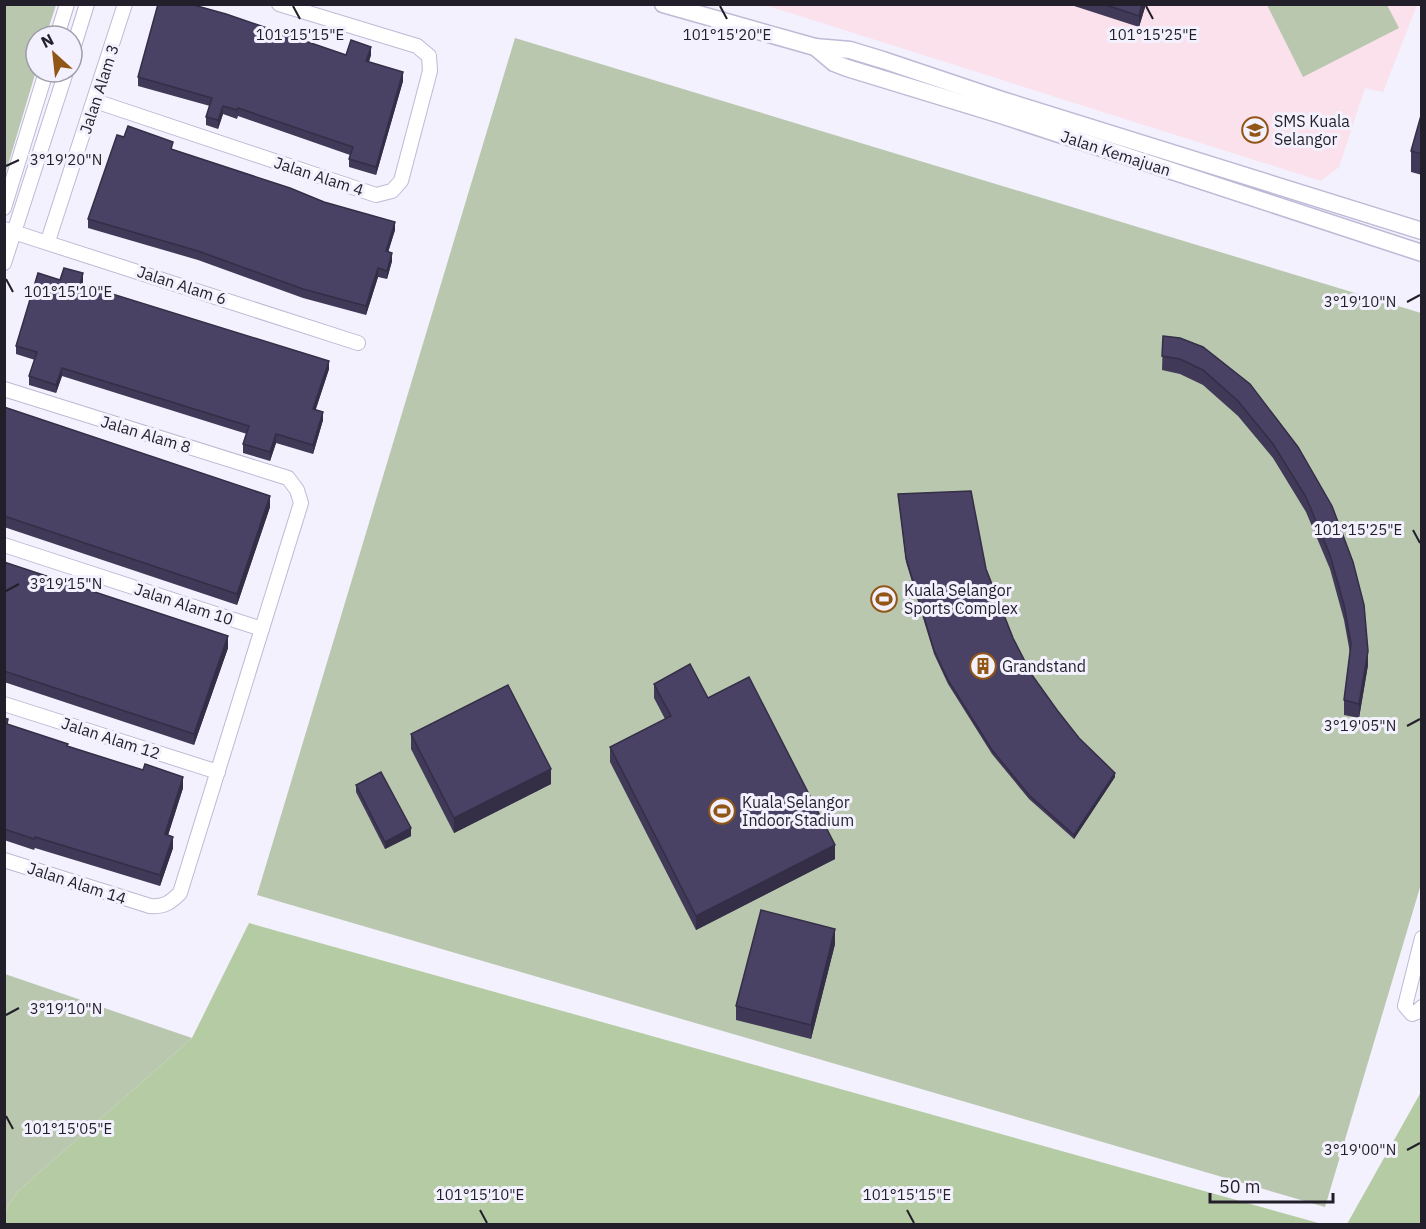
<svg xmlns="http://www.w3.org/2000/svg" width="1426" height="1229" font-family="'IBM Plex Sans',sans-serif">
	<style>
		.education { fill: #fae1eb }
		.green { fill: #b9c7af }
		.forest { fill: #b5cba4 }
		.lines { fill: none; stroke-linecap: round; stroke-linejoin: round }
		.minor-casing { stroke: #beb9d6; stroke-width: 16 }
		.tertiary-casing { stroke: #beb9d6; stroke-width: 19 }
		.minor { stroke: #fff; stroke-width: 14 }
		.tertiary { stroke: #fff; stroke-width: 16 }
		.wall { fill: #403957 }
		.shaded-wall { fill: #342e47 }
		.building { fill: #4a4265; stroke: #342e47; stroke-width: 1.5 }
		.ticks { fill: none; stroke: #221f2a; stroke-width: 2 }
		.labels { text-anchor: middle; stroke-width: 6; stroke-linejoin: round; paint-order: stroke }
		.street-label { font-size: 16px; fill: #221f2a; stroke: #f3f1fd }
		.poi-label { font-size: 16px; fill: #221f2a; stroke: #f3f1fd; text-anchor: start }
		.ticks-label { font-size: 15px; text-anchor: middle; fill: #221f2a; stroke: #f3f1fd; stroke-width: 6; stroke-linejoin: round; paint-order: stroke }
	</style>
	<rect width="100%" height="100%" fill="#f3f1fd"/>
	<polygon class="education" points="765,5 1417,5 1383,92 1365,88 1339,167 1321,181"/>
	<g class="green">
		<polygon points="5,4 56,5 46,36 36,36 36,71 5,175"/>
		<polygon points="1267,5 1387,5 1399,28 1303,77"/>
		<polygon points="515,38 1421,313 1421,884 1325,1207 257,895"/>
		<polygon points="5,974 192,1038 17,1192 5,1211"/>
	</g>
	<g class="forest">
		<polygon points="249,923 1322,1224 5,1224 5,1211 17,1192 192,1038"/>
		<polygon points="1421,1092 1421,1224 1347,1224"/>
	</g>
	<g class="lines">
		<g class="minor-casing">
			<g id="minor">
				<polyline points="57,36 67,4"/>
				<polyline points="72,52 87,4"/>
				<polyline points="95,101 376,195 392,191 401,181 430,71 429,56 417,46 279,4"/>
				<polyline points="4,208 46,72"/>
				<polyline points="4,229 358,343"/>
				<polyline points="48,241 125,4"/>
				<polyline points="4,263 66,72"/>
				<path d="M4 389 288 478 297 490 301 503 180 893C170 903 164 907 150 906L4 860"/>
				<polyline points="4,545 262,629"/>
				<polyline points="4,704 218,772"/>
				<polyline points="1422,938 1405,1006 1412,1014 1417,1012 1422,1007"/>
			</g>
		</g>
		<g class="tertiary-casing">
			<g id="tertiary">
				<polyline points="663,4 815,47 850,50 883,60 1002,100 1422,231"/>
				<polyline points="815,47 834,63 847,68 1001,115 1422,253"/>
			</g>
		</g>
		<use href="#minor" class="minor"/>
		<use href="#tertiary" class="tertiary"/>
	</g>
	<g class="wall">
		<polygon points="1068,4 1146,4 1139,27"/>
		<polygon points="346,55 371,55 369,62 403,81 376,175 349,167 349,159 350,155 238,116 237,119 223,114 218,129 206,125 206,117 210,106 138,86 138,77"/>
		<polygon points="1422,112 1422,175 1411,172 1411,151"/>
		<polygon points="173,150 324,202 395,230 388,252 392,261 387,279 378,277 366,315 303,298 198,260 88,228 88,219"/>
		<polygon points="60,280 83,282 82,285 329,369 316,409 323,420 313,454 276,443 270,461 243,453 243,444 247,434 62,376 56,393 29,385 29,376 35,360 16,354 16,346"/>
		<polygon points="1163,336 1298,447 1368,665 1359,718 1344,715 1344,700 1350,653 1344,620 1330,569 1306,512 1273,458 1238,416 1203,385 1180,374 1162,370"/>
		<polygon points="4,407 270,507 237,605 4,527"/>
		<polygon points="898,494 986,569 1013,638 1032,675 1057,710 1079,738 1115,777 1074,839 1029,799 992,754 948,684 934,654 906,562"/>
		<polygon points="4,562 228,648 194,745 4,682"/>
		<polygon points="654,684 708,698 835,859 696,930 610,762 610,747 665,719 654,698"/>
		<polygon points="4,718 8,724 183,788 168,835 173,848 160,886 35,848 34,850 4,840"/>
		<polygon points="411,734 551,784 454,833 411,749"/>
		<polygon points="356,785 411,836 385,849 356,792"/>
		<polygon points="835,944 811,1039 736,1020 736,1006"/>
	</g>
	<g class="shaded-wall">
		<polygon points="1142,4 1146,4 1139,27 1139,16"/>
		<polygon points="371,47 371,55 366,70 366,61"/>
		<polygon points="403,72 403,81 376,175 376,167"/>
		<polygon points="223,106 223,114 218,129 218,120"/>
		<polygon points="395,222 395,230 386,259 386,251"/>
		<polygon points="392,253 392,261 387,279 387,271"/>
		<polygon points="378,268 378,277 366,315 366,306"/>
		<polygon points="83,273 83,282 80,292 80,284"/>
		<polygon points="329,361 329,369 313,417 313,409"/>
		<polygon points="62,368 62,376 56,393 56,385"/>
		<polygon points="323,412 323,420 313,454 313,445"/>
		<polygon points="276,434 276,443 270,461 270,452"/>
		<polygon points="270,496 270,507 237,605 237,594"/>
		<polygon points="228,636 228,648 194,745 194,734"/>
		<polygon points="1368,651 1368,665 1359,718 1359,704"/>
		<polygon points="551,769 551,784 454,833 454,818"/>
		<polygon points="1115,773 1115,777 1074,839 1074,835"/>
		<polygon points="183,777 183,788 165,845 165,834"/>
		<polygon points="411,828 411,836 385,849 385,842"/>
		<polygon points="173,837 173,848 160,886 160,875"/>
		<polygon points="835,845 835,859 696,930 696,916"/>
		<polygon points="835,929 835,944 811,1039 811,1025"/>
	</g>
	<g class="building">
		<polygon points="158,4 190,4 226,14 346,55 351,40 371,47 366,61 403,72 376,167 349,159 353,147 238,108 237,110 223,106 218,120 206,117 212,98 138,77"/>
		<polygon points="1103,4 1142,4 1139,16"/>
		<polygon points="1422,112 1422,154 1411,151"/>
		<polygon points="128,126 173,142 171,149 290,188 324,202 395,222 386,251 392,253 387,271 378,268 366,306 303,289 198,251 88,219 117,135 124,137"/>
		<polygon points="64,268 83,273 80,284 329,361 313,409 323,412 313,445 276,434 270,452 243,444 249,426 62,368 56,385 29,376 37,352 16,346 38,273 60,280"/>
		<polygon points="1163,336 1180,338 1203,347 1250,384 1298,447 1332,506 1353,562 1364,605 1368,651 1359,704 1344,700 1351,644 1344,605 1330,555 1306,497 1273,444 1238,401 1203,370 1180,359 1162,356"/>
		<polygon points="4,407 270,496 237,594 4,516"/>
		<polygon points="971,491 986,569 1013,638 1032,675 1057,710 1079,738 1115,773 1074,835 1029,795 992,750 948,680 934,650 906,558 898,494"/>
		<polygon points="4,562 228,636 194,734 4,671"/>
		<polygon points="690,664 708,698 749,677 835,845 696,916 610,747 671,716 654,684"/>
		<polygon points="508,685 551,769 454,818 411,734"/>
		<polygon points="4,718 8,719 7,724 68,744 67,746 143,770 145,764 183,777 165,834 173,837 160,875 35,837 34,839 4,829"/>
		<polygon points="381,772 411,828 385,842 356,785"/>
		<polygon points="761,910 835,929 811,1025 736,1006"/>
	</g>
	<path class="ticks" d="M293 6 300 19M720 6 727 19M1146 6 1153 19M6 166 19 160M6 279 13 292M1407 302 1420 295M1413 530 1420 543M6 591 19 584M1407 726 1420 719M6 1015 19 1008M6 1116 13 1129M1407 1150 1420 1143M480 1210 487 1223M907 1210 914 1223"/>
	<defs>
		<g id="school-ring" transform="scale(1.35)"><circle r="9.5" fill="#f3f1fd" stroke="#915515" stroke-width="1.5"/><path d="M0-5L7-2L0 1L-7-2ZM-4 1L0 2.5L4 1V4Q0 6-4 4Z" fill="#915515"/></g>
		<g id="stadium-ring" transform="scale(1.35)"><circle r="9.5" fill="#f3f1fd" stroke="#915515" stroke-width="1.5"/><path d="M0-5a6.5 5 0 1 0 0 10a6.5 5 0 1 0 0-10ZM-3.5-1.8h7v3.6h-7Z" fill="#915515"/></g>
		<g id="building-ring" transform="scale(1.35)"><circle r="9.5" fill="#f3f1fd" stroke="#915515" stroke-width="1.5"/><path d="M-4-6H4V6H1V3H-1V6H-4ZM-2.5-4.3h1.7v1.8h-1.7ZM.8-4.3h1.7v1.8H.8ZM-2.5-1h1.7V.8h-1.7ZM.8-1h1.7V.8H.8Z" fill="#915515"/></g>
	</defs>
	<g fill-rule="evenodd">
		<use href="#school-ring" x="1255" y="130"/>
		<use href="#stadium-ring" x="884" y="599"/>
		<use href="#building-ring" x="983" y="666"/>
		<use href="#stadium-ring" x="722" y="811"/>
	</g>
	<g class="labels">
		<g class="street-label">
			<text transform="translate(99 89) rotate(-72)" y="6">Jalan Alam 3</text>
			<text transform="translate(1116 153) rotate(18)" y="6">Jalan Kemajuan</text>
			<text transform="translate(319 176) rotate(18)" y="6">Jalan Alam 4</text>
			<text transform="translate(182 285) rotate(18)" y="6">Jalan Alam 6</text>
			<text transform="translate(146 434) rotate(17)" y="6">Jalan Alam 8</text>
			<text transform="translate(184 604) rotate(18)" y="6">Jalan Alam 10</text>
			<text transform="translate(111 738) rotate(18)" y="6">Jalan Alam 12</text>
			<text transform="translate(77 883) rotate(18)" y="6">Jalan Alam 14</text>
		</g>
		<g class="poi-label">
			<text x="1274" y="127">SMS Kuala<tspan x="1274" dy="18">Selangor</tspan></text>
			<text x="904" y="596">Kuala Selangor<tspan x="904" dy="18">Sports Complex</tspan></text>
			<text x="1002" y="672">Grandstand</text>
			<text x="742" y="808">Kuala Selangor<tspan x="742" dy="18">Indoor Stadium</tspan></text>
		</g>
	</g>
	<g class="ticks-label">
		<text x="300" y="40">101°15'15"E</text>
		<text x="727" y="40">101°15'20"E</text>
		<text x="1153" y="40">101°15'25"E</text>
		<text x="66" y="165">3°19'20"N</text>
		<text x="68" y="297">101°15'10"E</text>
		<text x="1360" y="307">3°19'10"N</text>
		<text x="1358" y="535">101°15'25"E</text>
		<text x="66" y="589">3°19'15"N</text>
		<text x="1360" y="731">3°19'05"N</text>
		<text x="66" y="1014">3°19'10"N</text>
		<text x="68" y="1134">101°15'05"E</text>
		<text x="1360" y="1155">3°19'00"N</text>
		<text x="480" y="1200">101°15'10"E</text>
		<text x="907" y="1200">101°15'15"E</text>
	</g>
	<rect width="1426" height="1229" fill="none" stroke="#221f2a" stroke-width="12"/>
	<g transform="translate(54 54) rotate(333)"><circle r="28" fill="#f3f1fd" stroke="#9f9da9" stroke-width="1.5"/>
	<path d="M0-4.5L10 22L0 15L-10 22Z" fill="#915515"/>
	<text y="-9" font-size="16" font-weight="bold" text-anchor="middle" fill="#221f2a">N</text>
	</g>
	<path d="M1210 1193v9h123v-9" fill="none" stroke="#221f2a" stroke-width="3"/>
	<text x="1219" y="1193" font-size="18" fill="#221f2a" stroke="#f3f1fd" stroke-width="4.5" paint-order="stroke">50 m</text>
</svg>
